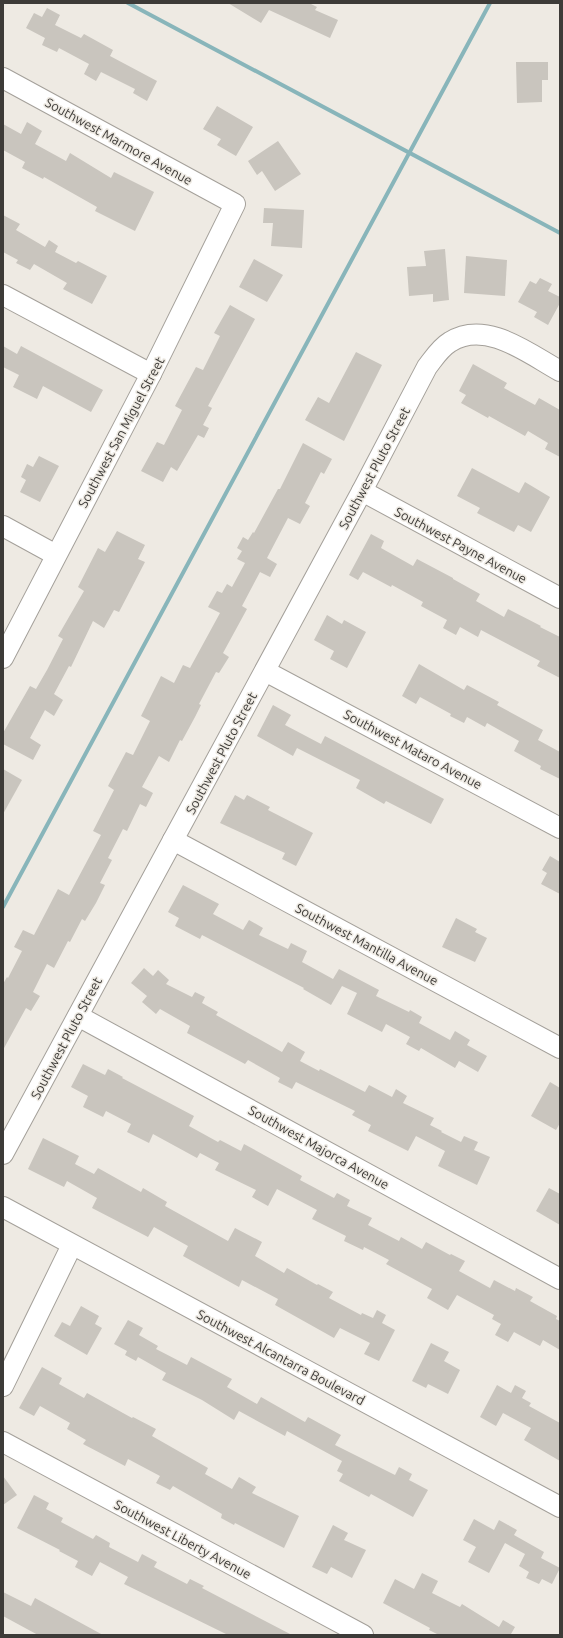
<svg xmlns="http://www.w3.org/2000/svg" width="563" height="1638" font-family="Ubuntu,sans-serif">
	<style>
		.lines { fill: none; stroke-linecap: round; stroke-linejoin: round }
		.stream { stroke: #88b5ba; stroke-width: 4 }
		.building { fill: #c9c5be }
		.minor-casing { stroke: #a4a09a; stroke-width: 22 }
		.minor { stroke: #fff; stroke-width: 20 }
		.labels { text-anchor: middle; stroke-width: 3; stroke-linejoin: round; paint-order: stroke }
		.street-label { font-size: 13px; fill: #3d3b38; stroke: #eeeae3 }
	</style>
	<rect width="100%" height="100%" fill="#eeeae3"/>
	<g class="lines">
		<g class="stream">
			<polyline points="128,3 560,233"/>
			<polyline points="3,907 490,3"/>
		</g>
	</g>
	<g class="building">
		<polygon points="228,3 309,3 317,7 315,10 338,20 330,38 269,10 261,23"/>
		<polygon points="47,8 60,15 55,25 81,38 84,34 113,50 110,56 157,81 147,101 133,93 135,89 101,72 96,81 84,74 89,64 59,48 57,52 42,45 45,38 26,28 34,13 42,17"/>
		<polygon points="516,62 548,62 548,80 542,80 542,102 517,103"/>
		<polygon points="217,106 253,127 236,156 217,145 221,139 203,129"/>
		<polygon points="27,122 42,131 35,144 66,161 70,153 111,178 114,172 154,192 135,231 95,211 97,207 44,177 43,179 22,168 25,162 3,150 3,124 21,134"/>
		<polygon points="278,141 301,174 275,191 262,171 257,175 248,161"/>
		<polygon points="264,208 304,210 302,248 271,246 273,223 263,223"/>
		<polygon points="3,215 20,224 16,230 45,247 49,240 58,246 55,252 76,263 78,261 107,276 92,304 63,289 67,283 34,264 30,270 16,263 18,260 3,252"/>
		<polygon points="445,249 449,300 433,302 433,294 409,296 407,267 426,266 424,251"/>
		<polygon points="466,256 507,260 505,296 464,293"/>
		<polygon points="254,259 283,275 267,302 239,287"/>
		<polygon points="540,278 552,284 548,291 560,297 560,303 548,325 534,317 537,312 518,302 530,281 536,284"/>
		<polygon points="230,305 255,319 208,406 212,408 203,425 209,428 204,438 198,435 177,471 171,467 163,482 141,471 157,442 164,445 182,410 175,406 196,367 203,370 220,336 214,333"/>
		<polygon points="3,346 17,354 21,346 103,390 91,412 43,386 37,399 13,387 19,375 3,367"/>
		<polygon points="356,352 382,365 344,441 305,420 318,397 329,403"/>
		<polygon points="473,364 507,383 504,388 535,405 539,398 560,410 560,457 545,449 548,443 528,431 525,436 489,416 488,418 461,403 466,395 459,391"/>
		<polygon points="303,443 332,459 324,474 321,472 305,503 310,506 300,524 288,518 267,558 277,564 270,577 260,572 242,606 247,609 223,653 229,657 219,673 216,672 199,704 201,705 195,717 182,741 180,740 169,762 159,756 142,787 153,793 146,807 140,804 127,831 123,829 108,858 112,860 100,883 105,885 96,903 85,921 82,919 70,942 68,941 54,968 47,964 33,992 40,996 31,1011 26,1008 3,1050 3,984 7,977 8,978 22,951 14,947 23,930 34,935 58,889 69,895 101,835 93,831 114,790 108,786 126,752 133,755 150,721 141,716 161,676 174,683 183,665 190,668 220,613 208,607 217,591 222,593 227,584 232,587 245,563 237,559 242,551 237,548 243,537 248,540 253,532 254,533 278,489 280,489"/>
		<polygon points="39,456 59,466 40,502 20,492 26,480 21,477 27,464 33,467"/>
		<polygon points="472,468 519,493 525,482 550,497 531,532 518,525 514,532 477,513 480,508 457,496"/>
		<polygon points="117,531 145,545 138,559 145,562 119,612 114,610 104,628 93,621 71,667 69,666 54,694 63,700 54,716 45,710 30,738 41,745 33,760 3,744 3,733 30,686 36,689 47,670 63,639 58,636 84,591 78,587 98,548 105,552"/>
		<polygon points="371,534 384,541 381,548 413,566 417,559 453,578 453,579 480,594 476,601 504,617 508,609 541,626 540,627 560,637 560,678 537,666 540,661 481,630 478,637 460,627 456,635 443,628 447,620 421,606 423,602 392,585 391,587 363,572 358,580 349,575"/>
		<polygon points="327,615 342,624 344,620 366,632 347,668 330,659 334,651 314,640"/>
		<polygon points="419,664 464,690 467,685 499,702 497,705 543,730 538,740 560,752 560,779 540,769 541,766 514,751 519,741 487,723 485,727 467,717 464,723 450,716 451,714 420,697 416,704 402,696"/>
		<polygon points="273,705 291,715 285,725 321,744 325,736 444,799 431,824 386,801 384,804 356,788 360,780 297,748 293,756 257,736"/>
		<polygon points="3,769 22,780 3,814"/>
		<polygon points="235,795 244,800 247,795 270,807 268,810 313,833 296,866 282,859 285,853 220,823"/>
		<polygon points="550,856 560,862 560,894 541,884 547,873 542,870"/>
		<polygon points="183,885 219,904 213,914 243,930 249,920 263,928 259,935 288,949 291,943 307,951 302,962 333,979 339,969 379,990 376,996 409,1012 410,1010 422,1017 419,1023 450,1040 455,1031 470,1040 467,1045 487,1056 478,1072 459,1061 455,1068 421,1048 419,1051 406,1044 410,1037 386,1024 382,1032 347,1014 357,993 342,986 331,1005 303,989 304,988 202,935 200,939 175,926 179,918 168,912"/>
		<polygon points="456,918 477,929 475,932 487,938 475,962 442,947"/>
		<polygon points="144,968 153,976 158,970 169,980 166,984 192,997 195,992 205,997 202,1003 218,1012 216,1015 282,1052 288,1042 305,1052 300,1061 319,1071 320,1069 365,1092 369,1085 392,1097 396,1089 407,1096 403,1103 434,1118 430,1125 442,1131 441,1132 461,1142 464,1136 478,1142 474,1150 490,1157 477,1185 438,1166 445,1151 416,1136 408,1151 368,1131 371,1125 352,1115 355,1111 296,1082 292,1089 278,1082 280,1078 248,1060 245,1064 187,1033 190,1026 160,1009 156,1014 142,1002 147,996 131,983"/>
		<polygon points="83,1064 105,1075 108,1069 123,1077 122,1078 194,1116 189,1126 218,1142 220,1140 241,1151 244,1144 302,1176 300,1180 334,1198 337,1193 350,1200 347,1206 372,1218 368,1225 399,1241 401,1237 422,1249 426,1242 450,1255 451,1254 465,1261 459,1271 490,1288 494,1280 515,1291 516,1288 533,1297 530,1301 557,1316 556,1319 560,1321 560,1350 543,1340 540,1346 514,1332 508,1342 495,1335 501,1324 492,1319 494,1315 457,1295 448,1310 427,1298 432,1289 386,1264 389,1260 364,1247 363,1250 344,1241 346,1236 312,1219 317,1210 277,1189 268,1206 252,1197 256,1190 215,1170 219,1163 200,1153 197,1158 153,1134 149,1143 127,1132 131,1124 106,1111 103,1117 83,1107 88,1096 71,1087"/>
		<polygon points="550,1082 560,1088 560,1123 556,1130 531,1116"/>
		<polygon points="43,1138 79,1156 75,1164 94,1174 98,1168 141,1192 143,1188 167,1202 165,1206 228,1241 235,1228 262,1242 255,1256 284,1273 287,1268 317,1285 318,1284 333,1292 329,1298 361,1315 362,1313 373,1318 377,1310 386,1315 382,1323 395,1330 379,1361 364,1354 370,1343 340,1328 334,1338 275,1305 278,1299 242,1280 239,1287 183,1256 188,1246 154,1227 148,1237 92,1208 97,1198 67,1181 64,1187 28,1169"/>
		<polygon points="549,1188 560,1194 560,1225 536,1211"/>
		<polygon points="81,1306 99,1316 95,1324 102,1328 87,1355 54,1336 62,1322 70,1326"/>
		<polygon points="128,1320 143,1328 139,1335 158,1346 156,1349 187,1365 191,1357 232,1379 227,1387 257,1404 261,1397 305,1422 308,1417 341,1435 335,1445 395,1475 399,1467 412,1474 409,1480 428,1490 413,1517 371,1494 369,1497 339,1481 343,1474 337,1471 342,1461 287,1431 285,1436 239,1411 234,1420 202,1400 162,1380 166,1373 138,1357 136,1361 125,1355 127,1351 114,1344"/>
		<polygon points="431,1343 449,1352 444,1361 460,1370 448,1394 428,1384 426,1388 412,1381"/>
		<polygon points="42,1367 62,1378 59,1384 84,1398 87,1393 132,1418 133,1417 156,1429 152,1436 208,1468 205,1474 232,1489 239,1477 256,1487 252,1493 299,1516 284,1548 235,1523 234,1525 221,1518 222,1514 173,1486 170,1490 156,1483 160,1476 128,1459 125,1466 83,1444 86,1440 67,1429 70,1423 40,1406 34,1416 19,1408"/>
		<polygon points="497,1385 511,1393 515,1385 526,1391 522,1398 531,1403 529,1406 560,1423 560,1461 524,1440 531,1428 503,1413 496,1426 480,1417"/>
		<polygon points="3,1476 17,1495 3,1505"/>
		<polygon points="34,1495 49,1503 46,1509 63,1518 61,1522 93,1539 96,1535 110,1543 109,1547 138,1562 142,1554 157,1562 154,1567 187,1584 190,1579 204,1586 202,1588 292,1635 228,1635 124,1584 128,1577 100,1562 92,1576 75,1567 78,1561 59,1551 60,1550 17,1528"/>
		<polygon points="474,1519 494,1530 499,1520 517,1530 514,1535 544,1552 541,1558 560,1568 552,1584 542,1579 539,1584 526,1578 529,1572 519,1566 525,1554 505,1543 489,1573 468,1562 476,1547 463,1540"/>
		<polygon points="333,1525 348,1533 344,1540 366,1550 352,1578 331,1567 327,1574 312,1567"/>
		<polygon points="422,1573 438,1581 432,1593 460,1607 462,1604 499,1627 503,1620 515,1627 511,1634 513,1635 439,1635 429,1630 430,1628 383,1603 395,1579 414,1589"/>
		<polygon points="3,1592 31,1606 35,1598 103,1635 38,1635 3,1616"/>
	</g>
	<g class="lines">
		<g class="minor-casing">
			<g id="minor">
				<polyline points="3,78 235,204 151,374 3,658"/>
				<polyline points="3,295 151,374"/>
				<polyline points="362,491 560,598"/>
				<polyline points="3,526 56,555"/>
				<polyline points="265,671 560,828"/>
				<polyline points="173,840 560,1048"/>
				<polyline points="78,1016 560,1279"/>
				<path d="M3 1154 362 491 427 367C434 358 440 348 450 342 486 319 529 354 560 371"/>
				<polyline points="3,1207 560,1507"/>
				<polyline points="3,1386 72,1245"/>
				<polyline points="3,1442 363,1635"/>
			</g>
		</g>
		<use href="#minor" class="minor"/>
	</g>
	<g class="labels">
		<g class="street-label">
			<text transform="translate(119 141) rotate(29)" y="5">Southwest Marmore Avenue</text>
			<text transform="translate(121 432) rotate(-62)" y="5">Southwest San Miguel Street</text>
			<text transform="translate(374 468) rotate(-62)" y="5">Southwest Pluto Street</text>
			<text transform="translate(461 545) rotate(28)" y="5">Southwest Payne Avenue</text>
			<text transform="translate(413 749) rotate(28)" y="5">Southwest Mataro Avenue</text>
			<text transform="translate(221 753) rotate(-62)" y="5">Southwest Pluto Street</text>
			<text transform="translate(367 944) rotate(28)" y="5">Southwest Mantilla Avenue</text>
			<text transform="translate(66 1038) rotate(-62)" y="5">Southwest Pluto Street</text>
			<text transform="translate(319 1147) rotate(29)" y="5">Southwest Majorca Avenue</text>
			<text transform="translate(281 1357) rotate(28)" y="5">Southwest Alcantarra Boulevard</text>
			<text transform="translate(183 1539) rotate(28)" y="5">Southwest Liberty Avenue</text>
		</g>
	</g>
	<rect width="563" height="1638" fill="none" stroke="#3d3b38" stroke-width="8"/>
</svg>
